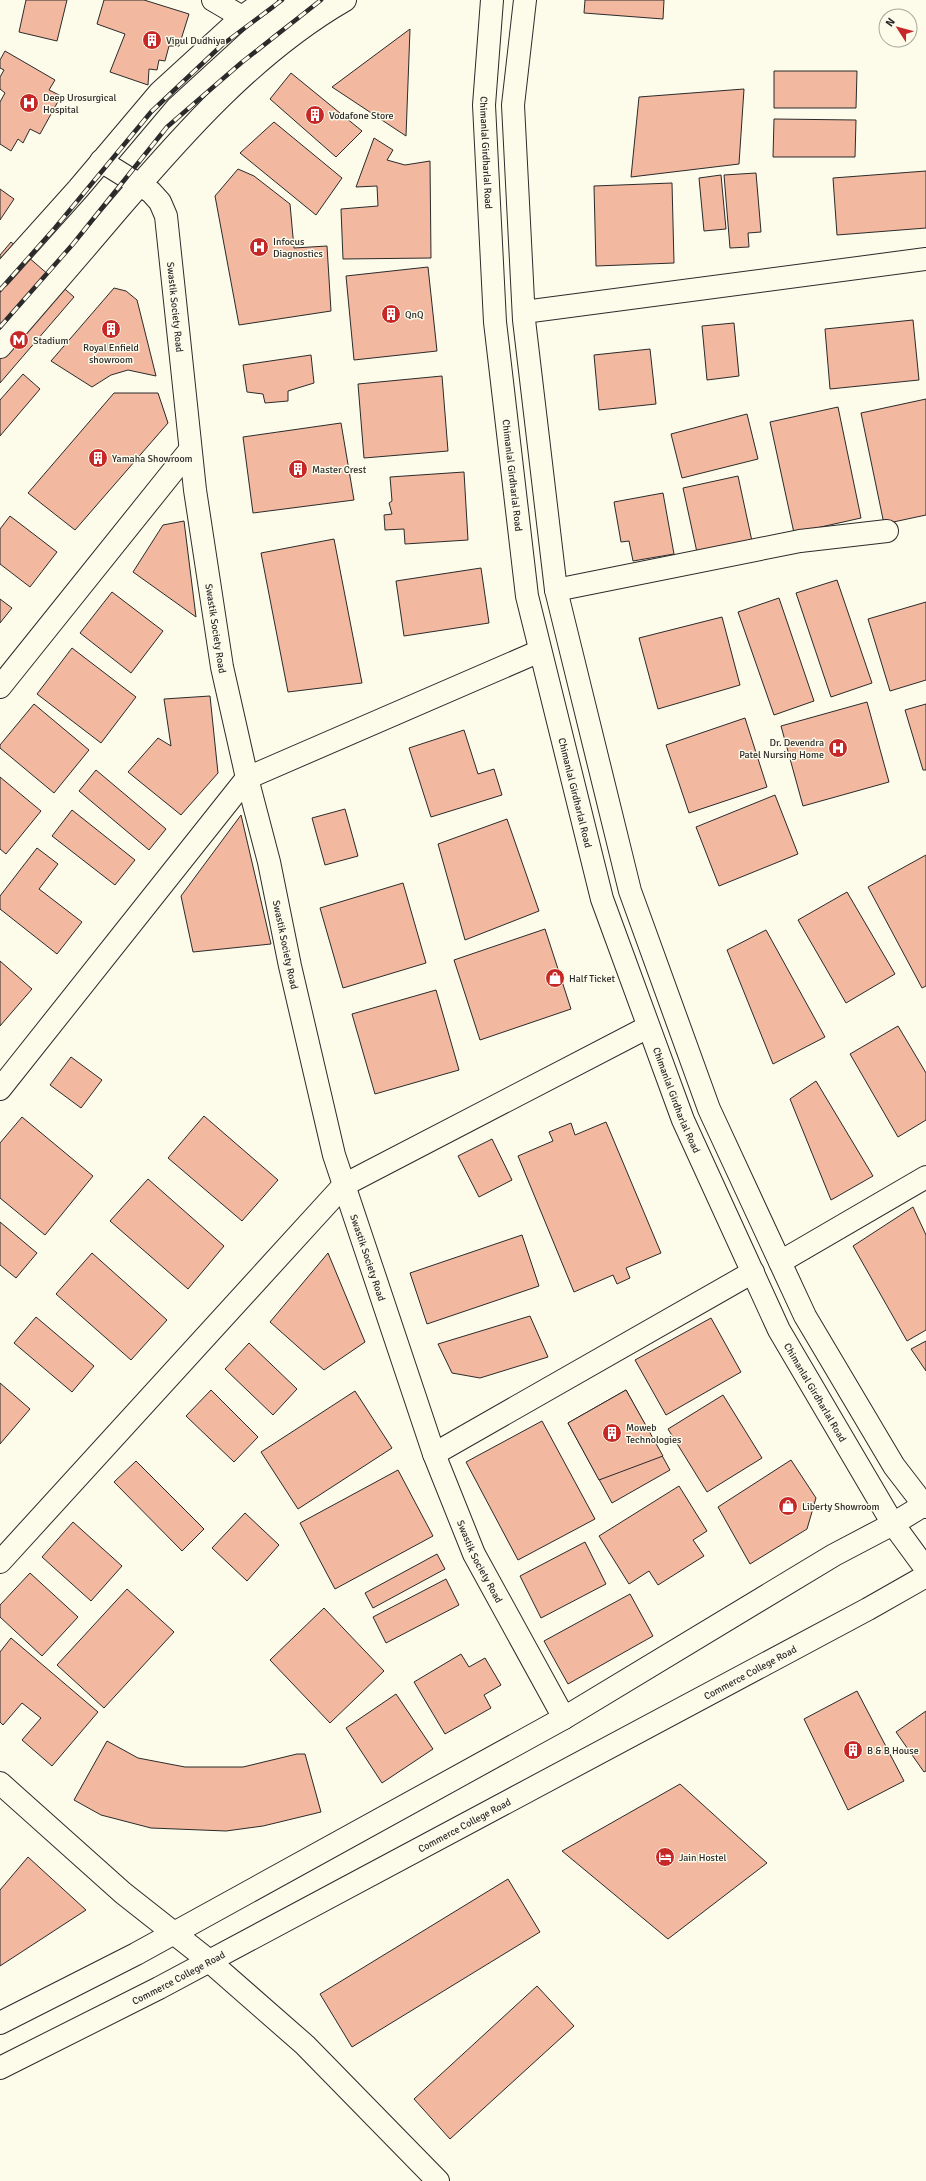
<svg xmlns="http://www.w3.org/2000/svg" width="926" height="2181" font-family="Signika,sans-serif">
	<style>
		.building { fill: #f2b8a0; stroke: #2b2b2b }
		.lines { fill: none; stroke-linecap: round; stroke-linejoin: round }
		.minor-casing { stroke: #2b2b2b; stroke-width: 24 }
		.secondary-casing { stroke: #2b2b2b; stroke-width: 24 }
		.primary-casing { stroke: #2b2b2b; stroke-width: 24 }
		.minor { stroke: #fdfbea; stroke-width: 22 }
		.secondary { stroke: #fdfbea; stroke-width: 22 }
		.primary { stroke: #fdfbea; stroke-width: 22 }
		.rail-casing { stroke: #2b2b2b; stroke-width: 4.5 }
		.rail { stroke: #fdfbea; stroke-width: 3; stroke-dasharray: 9; stroke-linecap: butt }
		.labels { text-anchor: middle; stroke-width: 3; stroke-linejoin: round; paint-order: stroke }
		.poi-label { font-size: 10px; fill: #2b2b2b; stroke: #fdfbea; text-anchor: start }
		.street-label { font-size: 10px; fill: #2b2b2b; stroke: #fdfbea }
	</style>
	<rect width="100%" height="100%" fill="#fdfbea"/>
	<g class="building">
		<polygon points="26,0 67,0 57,41 19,32"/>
		<polygon points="104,0 144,0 189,14 179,46 169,46 165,61 159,60 157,70 149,69 148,85 110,72 125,34 97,24"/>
		<polygon points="585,0 664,0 663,19 584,13"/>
		<polygon points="410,29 406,136 332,87"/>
		<polygon points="5,51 55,80 49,90 61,96 40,134 30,129 23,143 18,139 11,151 0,144 0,102 5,93 0,89 0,77 4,70 0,68 0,60"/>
		<polygon points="774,71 857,71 856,108 774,108"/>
		<polygon points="291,73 362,131 336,157 270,99"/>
		<polygon points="744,89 739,164 631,177 639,97"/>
		<polygon points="774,119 856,120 855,157 773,157"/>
		<polygon points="274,122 342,178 316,215 240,153"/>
		<polygon points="374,138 393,150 387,160 405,165 430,161 431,258 343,259 341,209 378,206 377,186 356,187"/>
		<polygon points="238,169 254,176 290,204 294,248 327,246 331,311 239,325 215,196"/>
		<polygon points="926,171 926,228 837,235 833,178"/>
		<polygon points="756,173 761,232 748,233 749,247 730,248 724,175"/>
		<polygon points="721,175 726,229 704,231 699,178"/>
		<polygon points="672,183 674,263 596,266 594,186"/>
		<polygon points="0,189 14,199 0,220"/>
		<polygon points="11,242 74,297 0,383 0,255"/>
		<polygon points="428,267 437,351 354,360 346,276"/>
		<polygon points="114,288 126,291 137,300 156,376 128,370 111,375 92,387 51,361"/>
		<polygon points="913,320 919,380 830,389 825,329"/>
		<polygon points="734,323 739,376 707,380 702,326"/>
		<polygon points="650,349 656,404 599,410 594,355"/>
		<polygon points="311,355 314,383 288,391 288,401 265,403 263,394 247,392 243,365"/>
		<polygon points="23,374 40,389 0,436 0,400"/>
		<polygon points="442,376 448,451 364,458 358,384"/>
		<polygon points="114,393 158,393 168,423 75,530 28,493"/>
		<polygon points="926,399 926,515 884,524 861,413"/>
		<polygon points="838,407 861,518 794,533 770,422"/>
		<polygon points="747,414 758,459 682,478 671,434"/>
		<polygon points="341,423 354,500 253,513 243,437"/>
		<polygon points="464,472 468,540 405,544 404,529 385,530 384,515 392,514 389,503 392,501 390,477"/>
		<polygon points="738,476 753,546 698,557 683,488"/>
		<polygon points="663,493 674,554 633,561 629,541 621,542 614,502"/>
		<polygon points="10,516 57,552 30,587 0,564 0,529"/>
		<polygon points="184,521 196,617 133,572 163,525"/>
		<polygon points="334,539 362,683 288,692 261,553"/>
		<polygon points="481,568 489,623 404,636 396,581"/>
		<polygon points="837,580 872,683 831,697 796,593"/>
		<polygon points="112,592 163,631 131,673 80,633"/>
		<polygon points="779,598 814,701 774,715 738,612"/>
		<polygon points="0,599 12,608 0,623"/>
		<polygon points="926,602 926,680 890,691 868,619"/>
		<polygon points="722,617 740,685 658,709 639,638"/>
		<polygon points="72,648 136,697 101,743 37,694"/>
		<polygon points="210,696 218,773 181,815 128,772 158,738 171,746 164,699"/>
		<polygon points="867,702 889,782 803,806 781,726"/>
		<polygon points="34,704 89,750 54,793 0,748 0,745"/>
		<polygon points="926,704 926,770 923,770 905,710"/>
		<polygon points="745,718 767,787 689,813 666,745"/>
		<polygon points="464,730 478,774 494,769 502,795 431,817 409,748"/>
		<polygon points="96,770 166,829 149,850 79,791"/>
		<polygon points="0,777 41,811 6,854 0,849"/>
		<polygon points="775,795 798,854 719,886 696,827"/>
		<polygon points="345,809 358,856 325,865 312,818"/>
		<polygon points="72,810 135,860 115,885 52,836"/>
		<polygon points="241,815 271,944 193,952 181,896"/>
		<polygon points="507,819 539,911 465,940 438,844"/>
		<polygon points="37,848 58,864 39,889 82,922 57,954 0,909 0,896"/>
		<polygon points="926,855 926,986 922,988 868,887"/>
		<polygon points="403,883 426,963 343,988 320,908"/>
		<polygon points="847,892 895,974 846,1003 798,920"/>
		<polygon points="545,929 571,1009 480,1040 454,960"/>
		<polygon points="766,930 825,1037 773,1064 727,950"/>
		<polygon points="0,961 32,989 0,1026"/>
		<polygon points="436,990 459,1070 375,1094 352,1014"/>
		<polygon points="898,1026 926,1073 926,1120 898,1137 850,1054"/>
		<polygon points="71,1057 102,1080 81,1108 50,1085"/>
		<polygon points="816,1081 873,1176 831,1200 790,1099"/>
		<polygon points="204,1116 278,1180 242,1221 168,1158"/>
		<polygon points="22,1117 93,1176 45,1235 0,1198 0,1143"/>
		<polygon points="606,1122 661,1253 626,1268 630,1278 617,1284 613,1275 574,1292 518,1156 553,1141 549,1132 571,1123 575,1135"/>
		<polygon points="492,1139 512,1180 479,1197 458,1156"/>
		<polygon points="148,1179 224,1246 188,1289 110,1221"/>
		<polygon points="913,1207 926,1235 926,1330 907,1341 853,1246"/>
		<polygon points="0,1222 37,1253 16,1278 0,1265"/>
		<polygon points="522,1235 539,1286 427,1324 410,1273"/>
		<polygon points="92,1253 167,1320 131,1360 56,1294"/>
		<polygon points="328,1253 365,1342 324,1370 270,1322"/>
		<polygon points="530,1316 548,1357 480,1378 452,1373 438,1344"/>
		<polygon points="36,1317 94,1366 72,1392 14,1343"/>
		<polygon points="711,1318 741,1372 666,1415 635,1360"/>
		<polygon points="926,1341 926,1371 911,1349"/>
		<polygon points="249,1343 297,1389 273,1415 225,1369"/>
		<polygon points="0,1383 30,1409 0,1444"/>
		<polygon points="211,1390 258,1437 234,1462 186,1416"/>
		<polygon points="626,1390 670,1470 612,1503 568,1423"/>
		<polygon points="626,1390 663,1456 599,1480 568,1423"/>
		<polygon points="355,1391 392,1448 298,1509 261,1452"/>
		<polygon points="723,1395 762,1458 707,1492 668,1429"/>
		<polygon points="542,1421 595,1519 518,1560 466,1462"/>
		<polygon points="791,1460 816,1498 807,1529 750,1564 718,1507"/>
		<polygon points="136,1461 204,1529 182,1551 114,1482"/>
		<polygon points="398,1470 433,1536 335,1589 300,1523"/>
		<polygon points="679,1486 707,1531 693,1540 704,1556 658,1585 649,1571 629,1584 599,1536"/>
		<polygon points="245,1513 279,1545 247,1581 212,1548"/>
		<polygon points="73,1522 122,1566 91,1601 42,1557"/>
		<polygon points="585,1542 606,1584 541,1618 520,1576"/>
		<polygon points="437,1554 445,1569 373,1608 365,1593"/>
		<polygon points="30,1573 78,1617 42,1656 0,1617 0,1605"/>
		<polygon points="446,1579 459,1605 386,1643 373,1617"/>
		<polygon points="127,1589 174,1632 104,1708 57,1665"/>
		<polygon points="630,1594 653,1636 568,1684 544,1641"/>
		<polygon points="324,1608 384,1671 330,1723 270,1660"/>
		<polygon points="11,1638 98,1712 52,1766 22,1740 41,1718 22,1703 3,1725 0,1722 0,1652"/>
		<polygon points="461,1654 469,1667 485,1658 501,1685 484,1695 491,1708 445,1734 414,1682"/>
		<polygon points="857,1691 904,1781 848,1810 804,1719"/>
		<polygon points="396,1694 433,1749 382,1783 346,1728"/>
		<polygon points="926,1711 926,1771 924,1772 896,1732"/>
		<polygon points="107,1741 138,1758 185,1767 243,1767 297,1754 305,1754 321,1812 263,1826 226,1831 151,1828 101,1815 74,1800"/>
		<polygon points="680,1784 767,1863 668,1939 562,1851"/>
		<polygon points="28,1857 86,1910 0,1966 0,1890"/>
		<polygon points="508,1879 540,1932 352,2047 320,1994"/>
		<polygon points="537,1986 574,2026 450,2139 414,2099"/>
	</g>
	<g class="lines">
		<g class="minor-casing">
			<g id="minor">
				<polyline points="213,0 242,17"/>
				<path id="s1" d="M101 161 151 192 160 202 166 216 195 490 222 667 247 778 269 862 290 966 334 1155 434 1454 474 1554 564 1718"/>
				<polyline points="524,312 926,259"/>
				<polyline points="556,590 800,541 887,531"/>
				<polyline points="0,687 190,450"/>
				<polyline points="0,1089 247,778 540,651"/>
				<polyline points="780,1262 926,1177"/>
				<polyline points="434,1454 753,1272"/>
				<polyline points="0,1562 344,1185 648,1027"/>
				<polyline points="0,1783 123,1893 208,1960 305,2045 438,2181"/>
			</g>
		</g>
		<g class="secondary-casing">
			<g id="secondary">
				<polyline points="0,276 78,189 160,92 242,17 266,0"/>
				<path d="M0 347C39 302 78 257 117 211 183 134 255 52 345 0"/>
				<polyline points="0,2023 136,1954 564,1718 834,1555 893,1524"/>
				<path id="s2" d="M0 2068 159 1988 868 1609 926 1576"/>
			</g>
		</g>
		<g class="primary-casing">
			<g id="primary">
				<path id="s3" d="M492 0 484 105 495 322 527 596 602 899 683 1120 779 1330 893 1524 926 1569"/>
				<polyline points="525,0 513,105 524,320 556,590 630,891 709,1109 805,1316 894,1466 924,1505"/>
				<polyline points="893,1524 924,1505 926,1507"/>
			</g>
		</g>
		<use href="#minor" class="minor"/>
		<use href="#secondary" class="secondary"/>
		<use href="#primary" class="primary"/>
		<g class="rail-casing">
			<g id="rail">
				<polyline points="0,290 55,228 151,112 222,45 282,0"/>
				<polyline points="0,327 73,244 167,127 241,63 321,0"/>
			</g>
		</g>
		<use href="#rail" class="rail"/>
	</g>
	<defs>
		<g id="building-disc" transform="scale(1)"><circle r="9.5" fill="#c62828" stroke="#fdfbea"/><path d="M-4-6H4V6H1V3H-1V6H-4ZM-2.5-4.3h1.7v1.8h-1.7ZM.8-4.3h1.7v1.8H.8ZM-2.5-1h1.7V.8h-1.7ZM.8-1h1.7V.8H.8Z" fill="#fff"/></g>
		<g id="hospital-disc" transform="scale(1)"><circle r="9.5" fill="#c62828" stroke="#fdfbea"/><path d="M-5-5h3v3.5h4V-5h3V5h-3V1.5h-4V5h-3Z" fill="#fff"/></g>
		<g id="metro-disc" transform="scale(1)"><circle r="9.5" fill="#c62828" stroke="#fdfbea"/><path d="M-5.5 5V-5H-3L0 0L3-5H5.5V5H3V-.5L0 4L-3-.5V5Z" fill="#fff"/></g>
		<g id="shop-disc" transform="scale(1)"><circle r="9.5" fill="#c62828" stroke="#fdfbea"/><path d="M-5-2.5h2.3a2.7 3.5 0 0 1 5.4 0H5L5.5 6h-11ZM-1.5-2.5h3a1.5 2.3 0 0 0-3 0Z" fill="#fff"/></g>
		<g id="hotel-disc" transform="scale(1)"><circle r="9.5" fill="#c62828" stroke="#fdfbea"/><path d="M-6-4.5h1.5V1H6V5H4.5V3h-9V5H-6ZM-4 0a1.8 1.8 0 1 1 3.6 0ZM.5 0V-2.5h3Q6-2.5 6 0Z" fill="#fff"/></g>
	</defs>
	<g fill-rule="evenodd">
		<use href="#building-disc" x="152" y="40"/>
		<use href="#hospital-disc" x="29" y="103"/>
		<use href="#building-disc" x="315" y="115"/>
		<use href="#hospital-disc" x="259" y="247"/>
		<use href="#building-disc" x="391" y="314"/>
		<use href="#building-disc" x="111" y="329"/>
		<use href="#metro-disc" x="19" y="340"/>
		<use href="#building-disc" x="98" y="458"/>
		<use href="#building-disc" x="298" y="469"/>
		<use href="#hospital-disc" x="838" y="748"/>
		<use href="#shop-disc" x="555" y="978"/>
		<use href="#building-disc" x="612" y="1433"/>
		<use href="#shop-disc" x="788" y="1506"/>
		<use href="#building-disc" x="853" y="1750"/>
		<use href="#hotel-disc" x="665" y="1857"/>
	</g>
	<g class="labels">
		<g class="poi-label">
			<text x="166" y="44">Vipul Dudhiya</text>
			<text x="43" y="101">Deep Urosurgical<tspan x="43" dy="12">Hospital</tspan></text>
			<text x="329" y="119">Vodafone Store</text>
			<text x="273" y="245">Infocus<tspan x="273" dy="12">Diagnostics</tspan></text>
			<text x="405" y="318">QnQ</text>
			<text x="33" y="344">Stadium</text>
			<text x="111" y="351" text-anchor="middle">Royal Enfield<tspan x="111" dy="12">showroom</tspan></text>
			<text x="112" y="462">Yamaha Showroom</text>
			<text x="312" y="473">Master Crest</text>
			<text x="824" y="746" text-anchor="end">Dr. Devendra<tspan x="824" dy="12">Patel Nursing Home</tspan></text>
			<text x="569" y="982">Half Ticket</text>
			<text x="626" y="1431">Moweb<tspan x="626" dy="12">Technologies</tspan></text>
			<text x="802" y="1510">Liberty Showroom</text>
			<text x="867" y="1754">B &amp; B House</text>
			<text x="679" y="1861">Jain Hostel</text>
		</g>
		<g class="street-label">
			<text dy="4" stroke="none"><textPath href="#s3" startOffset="153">Chimanlal Girdharlal Road</textPath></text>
			<text dy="4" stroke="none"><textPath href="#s1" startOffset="179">Swastik Society Road</textPath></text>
			<text dy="4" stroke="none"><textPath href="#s3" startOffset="477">Chimanlal Girdharlal Road</textPath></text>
			<text dy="4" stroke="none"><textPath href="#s1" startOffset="503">Swastik Society Road</textPath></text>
			<text dy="4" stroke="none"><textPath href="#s3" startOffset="801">Chimanlal Girdharlal Road</textPath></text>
			<text dy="4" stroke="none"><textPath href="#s1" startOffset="827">Swastik Society Road</textPath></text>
			<text dy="4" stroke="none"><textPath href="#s3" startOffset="1125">Chimanlal Girdharlal Road</textPath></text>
			<text dy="4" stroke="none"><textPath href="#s1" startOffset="1151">Swastik Society Road</textPath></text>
			<text dy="4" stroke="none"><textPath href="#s3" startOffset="1449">Chimanlal Girdharlal Road</textPath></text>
			<text dy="4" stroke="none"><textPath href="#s1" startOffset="1475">Swastik Society Road</textPath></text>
			<text dy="4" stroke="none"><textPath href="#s2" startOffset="848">Commerce College Road</textPath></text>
			<text dy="4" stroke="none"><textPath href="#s2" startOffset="524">Commerce College Road</textPath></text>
			<text dy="4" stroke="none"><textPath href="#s2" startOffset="200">Commerce College Road</textPath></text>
		</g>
	</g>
	<g transform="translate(898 28) rotate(306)"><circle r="19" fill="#fdfbea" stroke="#a9a89e"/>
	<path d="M0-3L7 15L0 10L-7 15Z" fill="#c62828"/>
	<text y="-6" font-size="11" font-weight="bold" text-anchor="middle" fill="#2b2b2b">N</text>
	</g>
</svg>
